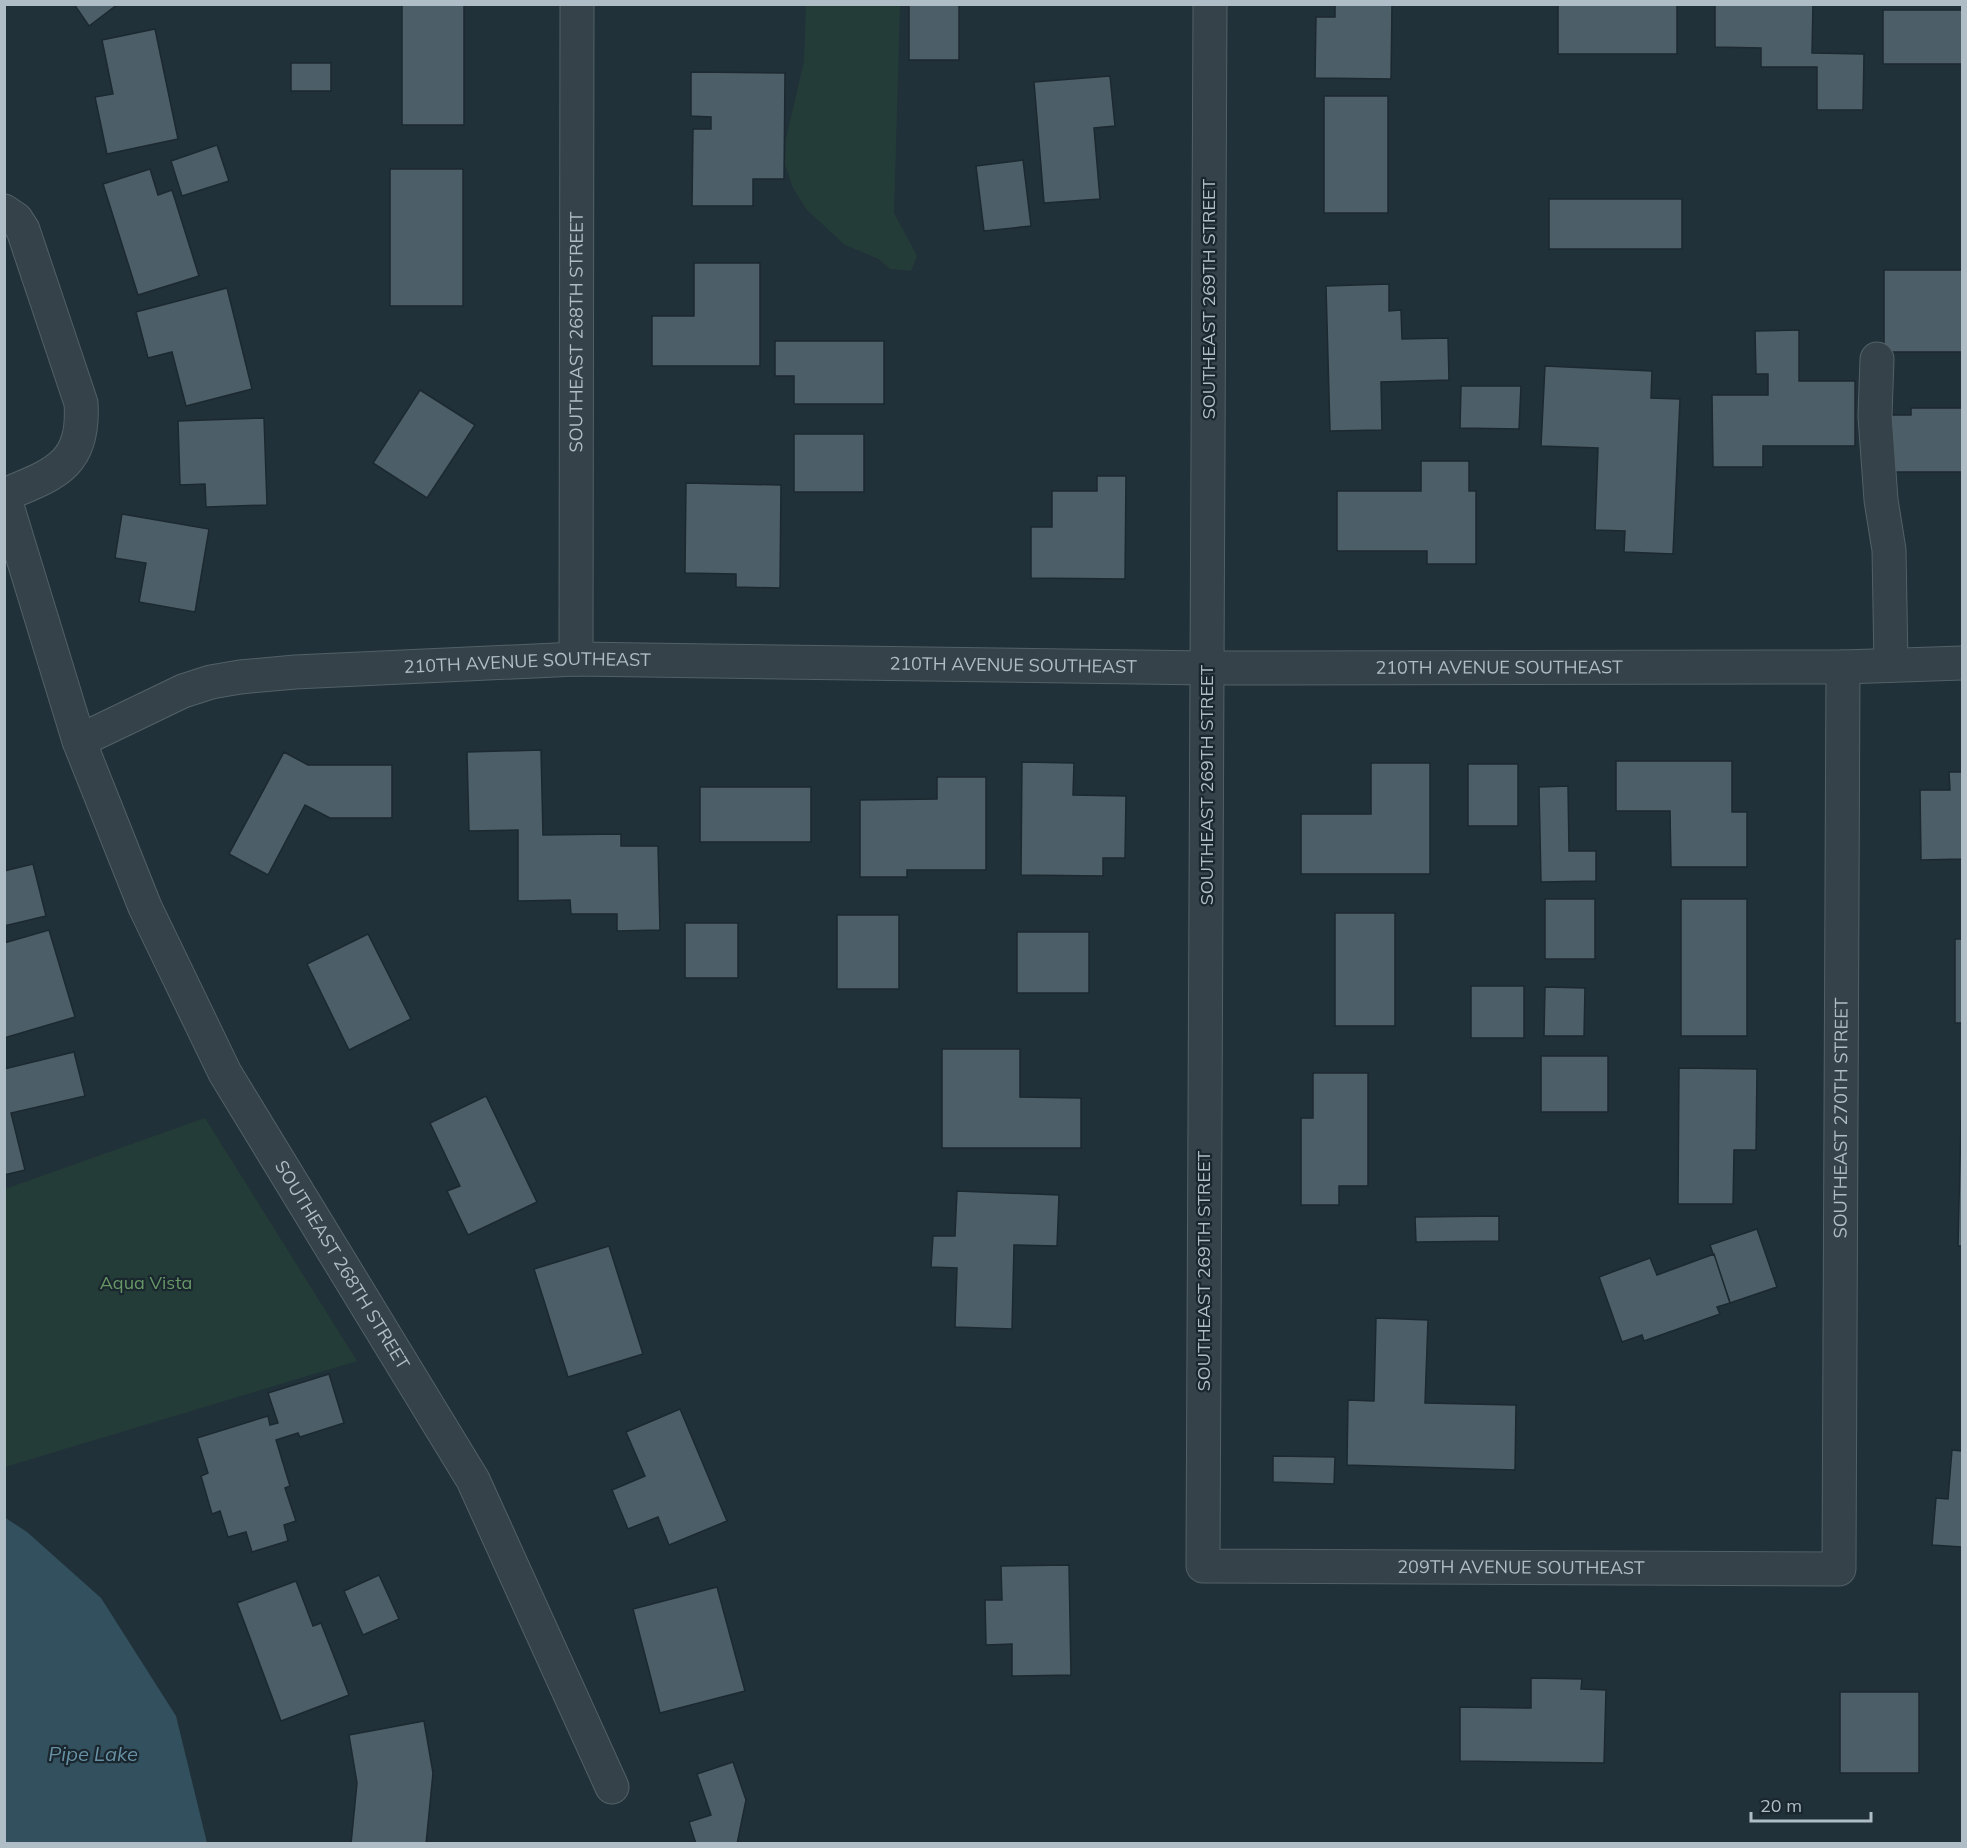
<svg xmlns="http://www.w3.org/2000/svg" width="1967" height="1848" font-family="Mulish,sans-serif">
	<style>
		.green { fill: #243c38 }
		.water { fill: #33505e }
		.building { fill: #4c5e68; stroke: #1c2930; stroke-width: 1.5 }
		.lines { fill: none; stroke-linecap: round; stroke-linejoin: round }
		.minor-casing { stroke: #526067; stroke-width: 35 }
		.minor { stroke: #354249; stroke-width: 33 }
		.labels { text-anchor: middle; stroke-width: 4.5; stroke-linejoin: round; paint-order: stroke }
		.street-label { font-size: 18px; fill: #afbdc6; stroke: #1a272e }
		.park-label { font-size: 18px; fill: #679766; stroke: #1a272e }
		.water-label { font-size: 20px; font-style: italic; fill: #6891a5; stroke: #1a272e }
	</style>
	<rect width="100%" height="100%" fill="#213139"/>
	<g class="green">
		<polygon points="806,5 900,5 894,213 917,256 911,271 890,269 879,259 845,245 807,210 793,188 785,164 786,139 804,61"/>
		<polygon points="205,1118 357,1361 5,1467 5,1189"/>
	</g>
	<polygon class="water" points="4,1517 27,1532 101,1598 176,1716 207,1843 5,1843"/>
	<g class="building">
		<polygon points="74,4 118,4 89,26"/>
		<rect x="402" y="4" width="62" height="121"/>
		<rect x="909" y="4" width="50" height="56"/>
		<polygon points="1335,4 1392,4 1391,79 1315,78 1316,17 1335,17"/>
		<rect x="1558" y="4" width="119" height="50"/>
		<polygon points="1715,4 1813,4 1812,53 1864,54 1863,110 1817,110 1817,67 1761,67 1761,48 1715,47"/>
		<rect x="1883" y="10" width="79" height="54"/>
		<polygon points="155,29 178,139 107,154 95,97 113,94 102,40"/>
		<rect x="291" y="63" width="40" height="28"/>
		<polygon points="691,72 785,73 784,179 753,179 753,206 692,206 693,129 711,129 711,117 691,116"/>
		<polygon points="1110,76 1115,126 1094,128 1100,199 1044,203 1034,82"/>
		<rect x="1324" y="96" width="64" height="117"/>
		<polygon points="217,145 229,181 182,196 171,161"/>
		<polygon points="1023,160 1031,226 984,231 976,166"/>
		<polygon points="150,169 158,195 172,190 199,276 138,295 103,184"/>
		<rect x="390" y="169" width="73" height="137"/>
		<rect x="1549" y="199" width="133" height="50"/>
		<polygon points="694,263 760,263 760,366 652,366 652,316 694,316"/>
		<rect x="1884" y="270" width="78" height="82"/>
		<polygon points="1389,284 1389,311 1401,310 1402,339 1448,338 1449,380 1381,382 1382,430 1330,431 1326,286"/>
		<polygon points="227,288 252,389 186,406 172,352 148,358 136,312"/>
		<polygon points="1799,330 1799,381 1855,381 1855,446 1763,446 1763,467 1713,467 1712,395 1768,395 1768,374 1756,374 1755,331"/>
		<polygon points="775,341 884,341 884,404 794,404 794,376 775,376"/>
		<polygon points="1545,366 1652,371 1651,398 1680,399 1673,554 1624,552 1625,531 1595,530 1598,448 1541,446"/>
		<polygon points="1461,386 1521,386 1519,429 1460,428"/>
		<polygon points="420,390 475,425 427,498 373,463"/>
		<polygon points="1911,408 1962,408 1962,472 1887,472 1887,415 1911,415"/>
		<polygon points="264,418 267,505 206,507 205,484 180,485 178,421"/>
		<rect x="794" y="434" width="70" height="58"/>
		<polygon points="1421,461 1469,461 1469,491 1476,491 1476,564 1427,564 1427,551 1337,551 1337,491 1421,491"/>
		<polygon points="1097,476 1126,476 1125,579 1031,578 1031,527 1052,527 1052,491 1097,491"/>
		<polygon points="686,483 781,485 780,588 736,587 736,574 685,573"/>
		<polygon points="122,514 209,529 195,612 139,602 146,563 115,558"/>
		<polygon points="541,750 543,835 621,834 621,846 658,846 660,930 617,931 617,914 571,914 570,900 518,901 518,830 469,831 467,752"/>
		<polygon points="284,752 308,765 392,765 392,818 330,818 305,805 268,875 229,854"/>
		<polygon points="1616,761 1732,761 1732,812 1747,812 1747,867 1671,867 1670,811 1616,811"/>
		<polygon points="1022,762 1074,763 1073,795 1126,796 1125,858 1103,858 1103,876 1021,875"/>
		<polygon points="1371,763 1430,763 1430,874 1301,874 1301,814 1371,814"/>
		<rect x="1468" y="764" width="50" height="62"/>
		<polygon points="1949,772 1962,772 1962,859 1921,860 1920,790 1950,790"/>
		<polygon points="937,777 986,777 986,870 907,870 907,877 860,877 860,800 937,799"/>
		<polygon points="1568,786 1569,851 1596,851 1596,881 1541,882 1539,787"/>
		<rect x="700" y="787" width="111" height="55"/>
		<polygon points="33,864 46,916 4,926 4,871"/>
		<rect x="1545" y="899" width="50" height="60"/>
		<rect x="1681" y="899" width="66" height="137"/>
		<rect x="1335" y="913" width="60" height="113"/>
		<rect x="837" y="915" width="62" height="74"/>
		<rect x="685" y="923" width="53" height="55"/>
		<polygon points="49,930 75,1017 4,1038 4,943"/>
		<rect x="1017" y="932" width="72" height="61"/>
		<polygon points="368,934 411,1019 349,1050 307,964"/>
		<rect x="1955" y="939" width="7" height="84"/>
		<rect x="1471" y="986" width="53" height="52"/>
		<polygon points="1545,987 1585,988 1584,1036 1544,1036"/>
		<polygon points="942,1049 1020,1049 1020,1097 1081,1098 1081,1148 942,1148"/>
		<polygon points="74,1052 85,1096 11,1113 25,1170 4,1175 4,1069"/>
		<rect x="1541" y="1056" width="67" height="56"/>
		<polygon points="1679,1068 1757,1069 1756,1150 1734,1150 1733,1204 1678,1204"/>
		<polygon points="1313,1073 1368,1073 1368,1186 1339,1186 1339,1205 1301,1205 1301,1118 1313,1118"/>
		<polygon points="486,1096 537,1202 468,1235 447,1191 460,1186 430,1123"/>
		<polygon points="1961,1120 1962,1120 1962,1246 1958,1246"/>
		<polygon points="957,1191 1059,1195 1057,1246 1014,1245 1012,1329 955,1327 957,1268 931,1267 933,1236 955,1236"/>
		<polygon points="1499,1216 1499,1241 1416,1242 1415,1217"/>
		<polygon points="1757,1229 1777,1287 1730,1303 1710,1245"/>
		<polygon points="609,1246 643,1354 568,1377 534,1269"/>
		<polygon points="1714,1254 1730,1303 1717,1307 1720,1314 1644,1341 1642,1335 1622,1342 1599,1277 1650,1258 1657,1275"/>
		<polygon points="1376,1318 1428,1320 1425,1403 1516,1405 1515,1470 1347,1465 1348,1400 1374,1401"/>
		<polygon points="329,1374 344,1423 300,1437 298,1433 276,1440 290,1486 285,1488 296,1521 284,1525 288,1541 252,1552 246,1532 228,1537 220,1511 212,1514 201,1476 208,1473 197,1438 268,1416 270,1425 278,1423 268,1393"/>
		<polygon points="680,1409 727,1521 669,1545 658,1517 628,1529 612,1490 645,1476 626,1432"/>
		<polygon points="1952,1450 1962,1451 1962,1547 1932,1545 1936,1498 1948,1499"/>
		<polygon points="1273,1456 1335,1457 1334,1484 1273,1482"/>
		<polygon points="1069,1565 1071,1675 1012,1676 1012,1644 986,1645 985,1600 1002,1600 1001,1566"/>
		<polygon points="379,1575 399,1619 363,1635 344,1591"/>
		<polygon points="296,1581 313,1626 321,1623 349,1695 281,1721 237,1603"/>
		<polygon points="717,1587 745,1691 660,1713 633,1609"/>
		<polygon points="1531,1678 1582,1679 1581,1689 1606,1690 1604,1763 1460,1761 1460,1707 1531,1708"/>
		<rect x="1840" y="1692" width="79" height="81"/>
		<polygon points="424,1721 433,1773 426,1844 351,1844 357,1783 349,1735"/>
		<polygon points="733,1762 746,1800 737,1844 696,1844 689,1822 711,1815 697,1774"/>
	</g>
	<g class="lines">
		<g class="minor-casing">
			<g id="minor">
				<path id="s1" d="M1210 4 1203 1566 1839 1569 1843 667"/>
				<path d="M4 211 16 219 23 230 81 403C85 465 55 474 4 495"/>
				<polyline points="1877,359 1875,416 1881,500 1889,550 1891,665"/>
				<path id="s2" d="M4 496 79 741 145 907 225 1073 473 1480 612 1787"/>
				<path id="s3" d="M576 659 577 4"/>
				<path id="s4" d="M79 741 183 691 211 682 240 677 295 672 576 659 1207 668 1843 667 1962 663"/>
			</g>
		</g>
		<use href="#minor" class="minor"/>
	</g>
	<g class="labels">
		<g class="street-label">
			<text transform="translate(1209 299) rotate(-90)" y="6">SOUTHEAST 269TH STREET</text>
			<text dy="6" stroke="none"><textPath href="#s3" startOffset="327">SOUTHEAST 268TH STREET</textPath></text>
			<text dy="6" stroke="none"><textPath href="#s4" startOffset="462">210TH AVENUE SOUTHEAST</textPath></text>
			<text dy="6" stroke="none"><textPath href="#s4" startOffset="948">210TH AVENUE SOUTHEAST</textPath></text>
			<text dy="6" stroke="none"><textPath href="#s4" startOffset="1434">210TH AVENUE SOUTHEAST</textPath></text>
			<text transform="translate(1207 785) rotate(-90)" y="6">SOUTHEAST 269TH STREET</text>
			<text dy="6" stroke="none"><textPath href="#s1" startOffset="2649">SOUTHEAST 270TH STREET</textPath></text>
			<text dy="6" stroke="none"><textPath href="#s2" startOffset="844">SOUTHEAST 268TH STREET</textPath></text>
			<text transform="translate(1204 1271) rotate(-90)" y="6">SOUTHEAST 269TH STREET</text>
			<text dy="6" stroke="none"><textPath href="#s1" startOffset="1880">209TH AVENUE SOUTHEAST</textPath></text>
		</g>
		<g class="park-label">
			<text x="146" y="1289">Aqua Vista</text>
		</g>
		<g class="water-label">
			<text x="93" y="1761">Pipe Lake</text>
		</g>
	</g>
	<rect width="1967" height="1848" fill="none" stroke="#afbdc6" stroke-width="12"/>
	<path d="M1751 1812v9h120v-9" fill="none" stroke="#afbdc6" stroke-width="3"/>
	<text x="1760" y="1812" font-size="18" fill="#afbdc6" stroke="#1a272e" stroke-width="4.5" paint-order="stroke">20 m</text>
</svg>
